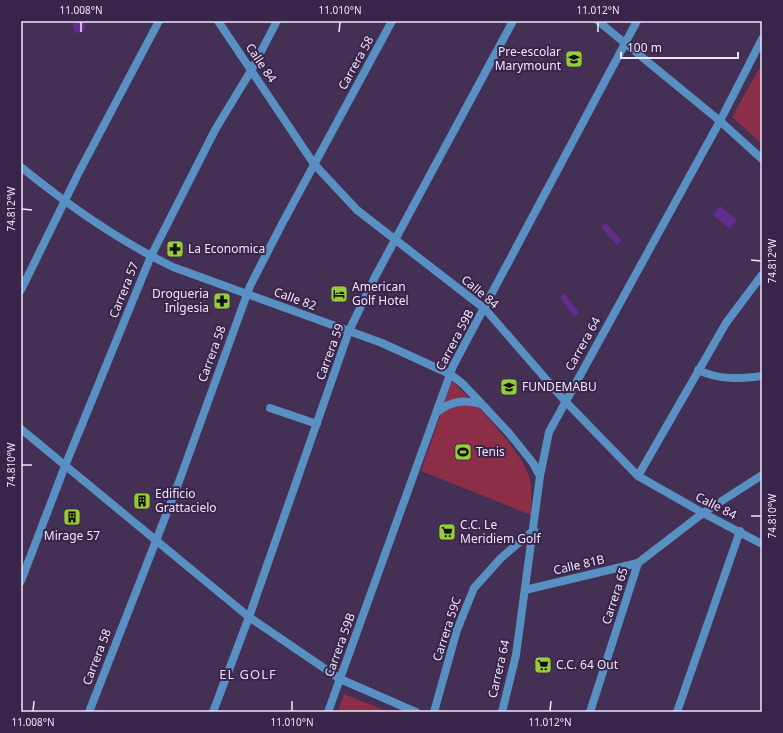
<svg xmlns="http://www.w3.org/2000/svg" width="783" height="733" font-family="'Noto Sans',sans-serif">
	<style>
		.green { fill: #8c2e47 }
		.water { fill: #652b8e }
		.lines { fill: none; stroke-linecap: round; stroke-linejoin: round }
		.minor { stroke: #5890c4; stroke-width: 8 }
		.tertiary { stroke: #5890c4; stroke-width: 8 }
		.ticks { fill: none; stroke: #f1e5fd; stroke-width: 1.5 }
		.labels { text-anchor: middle; stroke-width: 4; stroke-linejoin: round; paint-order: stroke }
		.poi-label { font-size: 12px; fill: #f1e5fd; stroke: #392549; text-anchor: start }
		.street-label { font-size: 12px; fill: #f1e5fd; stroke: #392549 }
		.neighbourhood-label { font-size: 13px; letter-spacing: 1px; fill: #ecdaff; stroke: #392549 }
		.neatline { fill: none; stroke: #f1e5fd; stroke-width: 1.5 }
		.ticks-label { font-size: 10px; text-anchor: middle; fill: #f1e5fd }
	</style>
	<rect width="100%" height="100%" fill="#433054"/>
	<g class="green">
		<polygon points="762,64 762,144 732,117"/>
		<path d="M452 381C473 401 518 447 528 473 533 487 531 501 531 515L421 471Z"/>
		<polygon points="344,694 389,712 338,712"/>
	</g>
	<g class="water">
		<circle cx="79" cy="27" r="6"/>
		<polygon points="720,206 737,220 730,229 713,215"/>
		<polygon points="606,223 622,241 617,245 601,227"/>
		<polygon points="565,294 579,313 574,317 560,297"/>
	</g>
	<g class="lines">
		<g class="minor">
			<polyline points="598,21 720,121 762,159"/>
			<polyline points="21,290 78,174 159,21"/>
			<path d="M698 370C719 380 739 379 762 376"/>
			<polyline points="270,408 317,424"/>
			<polyline points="21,429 249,617 340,679 416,712"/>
			<polyline points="638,476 726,323 762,275"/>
			<polyline points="21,581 65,466 151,256 215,130 252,69 277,21"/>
			<polyline points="89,712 177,487 250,286 283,222 392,21"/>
			<polyline points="213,712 249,617 349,331 375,277 513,21"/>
			<polyline points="590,712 638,563"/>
			<polyline points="677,712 740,531"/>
		</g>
		<g class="tertiary">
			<polyline points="218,21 314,164 357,210 485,309 565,401 638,476 703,513 762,544"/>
			<path d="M21 167C69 206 117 240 173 267L382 343 450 374 463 384 508 432 533 463 540 476"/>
			<path d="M437 412C452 401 463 399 481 404"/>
			<polyline points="525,590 638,563 703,513 762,475"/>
			<polyline points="328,712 453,366 637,21"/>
			<polyline points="434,712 457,630 474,588 501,558 534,530"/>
			<polyline points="502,712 516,655 540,476 549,432 720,121 762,39"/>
		</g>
	</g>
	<path class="ticks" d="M81 32V22M339 32 340 22M598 32V22M22 209 32 210M751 260 761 261M22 465H32M751 516H761M33 711 34 701M292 711V701M550 711 551 701"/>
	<defs>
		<g id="school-square" transform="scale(0.9)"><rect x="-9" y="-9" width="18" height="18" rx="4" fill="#97cc39" stroke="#392549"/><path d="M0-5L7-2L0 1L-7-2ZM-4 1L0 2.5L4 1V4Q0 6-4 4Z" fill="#111"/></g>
		<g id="pharmacy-square" transform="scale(0.9)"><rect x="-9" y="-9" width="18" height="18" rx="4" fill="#97cc39" stroke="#392549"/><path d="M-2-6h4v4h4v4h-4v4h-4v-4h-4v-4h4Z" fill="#111"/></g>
		<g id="hotel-square" transform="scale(0.9)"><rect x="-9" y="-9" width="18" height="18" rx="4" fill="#97cc39" stroke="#392549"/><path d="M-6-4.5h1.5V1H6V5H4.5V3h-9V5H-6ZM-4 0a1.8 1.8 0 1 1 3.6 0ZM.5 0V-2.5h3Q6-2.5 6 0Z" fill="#111"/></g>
		<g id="stadium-square" transform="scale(0.9)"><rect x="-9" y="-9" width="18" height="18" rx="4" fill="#97cc39" stroke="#392549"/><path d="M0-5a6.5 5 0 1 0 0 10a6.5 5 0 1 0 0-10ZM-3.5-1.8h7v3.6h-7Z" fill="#111"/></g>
		<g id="building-square" transform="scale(0.9)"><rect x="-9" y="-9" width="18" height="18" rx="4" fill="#97cc39" stroke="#392549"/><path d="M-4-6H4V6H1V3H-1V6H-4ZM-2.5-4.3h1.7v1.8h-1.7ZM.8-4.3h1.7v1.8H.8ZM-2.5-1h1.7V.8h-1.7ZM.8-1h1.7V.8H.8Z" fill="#111"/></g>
		<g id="supermarket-square" transform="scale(0.9)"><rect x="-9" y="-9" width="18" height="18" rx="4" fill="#97cc39" stroke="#392549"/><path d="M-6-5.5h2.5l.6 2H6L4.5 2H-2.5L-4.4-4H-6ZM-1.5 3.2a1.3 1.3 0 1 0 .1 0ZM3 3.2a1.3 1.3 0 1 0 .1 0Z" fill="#111"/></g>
	</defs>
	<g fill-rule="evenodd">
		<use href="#school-square" x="574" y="59"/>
		<use href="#pharmacy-square" x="175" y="249"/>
		<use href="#hotel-square" x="339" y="294"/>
		<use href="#pharmacy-square" x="222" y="301"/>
		<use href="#school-square" x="509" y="387"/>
		<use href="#stadium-square" x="463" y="452"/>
		<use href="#building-square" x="142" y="501"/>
		<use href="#building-square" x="72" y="517"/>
		<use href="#supermarket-square" x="447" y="532"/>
		<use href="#supermarket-square" x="543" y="665"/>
	</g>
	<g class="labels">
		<g class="poi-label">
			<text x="561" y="56" text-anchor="end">Pre-escolar<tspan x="561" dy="14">Marymount</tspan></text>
			<text x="188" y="253">La Economica</text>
			<text x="352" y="291">American<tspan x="352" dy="14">Golf Hotel</tspan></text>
			<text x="209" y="298" text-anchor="end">Drogueria<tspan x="209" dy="14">Inlgesia</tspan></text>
			<text x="522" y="391">FUNDEMABU</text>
			<text x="476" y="456">Tenis</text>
			<text x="155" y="498">Edificio<tspan x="155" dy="14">Grattacielo</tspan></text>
			<text x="460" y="529">C.C. Le<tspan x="460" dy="14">Meridiem Golf</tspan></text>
			<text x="72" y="540" text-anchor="middle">Mirage 57</text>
			<text x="556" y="669">C.C. 64 Out</text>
		</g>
		<g class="street-label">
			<text transform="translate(261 63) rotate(56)" y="4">Calle 84</text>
			<text transform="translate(356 63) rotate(-61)" y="4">Carrera 58</text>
			<text transform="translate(124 290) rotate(-68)" y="4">Carrera 57</text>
			<text transform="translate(480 292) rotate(40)" y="4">Calle 84</text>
			<text transform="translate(295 299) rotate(20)" y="4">Calle 82</text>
			<text transform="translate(455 340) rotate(-62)" y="4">Carrera 59B</text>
			<text transform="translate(583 344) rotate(-61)" y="4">Carrera 64</text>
			<text transform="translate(330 352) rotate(-70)" y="4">Carrera 59</text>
			<text transform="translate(212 354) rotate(-70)" y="4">Carrera 58</text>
			<text transform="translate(716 506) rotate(27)" y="4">Calle 84</text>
			<text transform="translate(579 565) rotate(-13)" y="4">Calle 81B</text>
			<text transform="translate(615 596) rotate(-72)" y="4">Carrera 65</text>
			<text transform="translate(447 629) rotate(-72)" y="4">Carrera 59C</text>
			<text transform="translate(340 645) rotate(-70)" y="4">Carrera 59B</text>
			<text transform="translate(97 657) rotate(-69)" y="4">Carrera 58</text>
			<text transform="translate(499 669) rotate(-77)" y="4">Carrera 64</text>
		</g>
		<g class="neighbourhood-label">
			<text x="248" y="679">EL GOLF</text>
		</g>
	</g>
	<rect width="783" height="733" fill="none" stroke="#392549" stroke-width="44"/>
	<path d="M621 52v6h117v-6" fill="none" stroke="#f1e5fd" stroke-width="2"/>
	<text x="627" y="52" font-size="12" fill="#f1e5fd" stroke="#392549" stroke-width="3" paint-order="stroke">100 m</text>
	<rect x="22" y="22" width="739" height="689" class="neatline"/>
	<g class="ticks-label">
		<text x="81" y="14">11.008°N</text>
		<text x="340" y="14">11.010°N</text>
		<text x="598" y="14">11.012°N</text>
		<text transform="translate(11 209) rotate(-90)" y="4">74.812°W</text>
		<text transform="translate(772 261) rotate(-90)" y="4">74.812°W</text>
		<text transform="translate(11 465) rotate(-90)" y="4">74.810°W</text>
		<text transform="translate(772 516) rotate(-90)" y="4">74.810°W</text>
		<text x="33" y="726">11.008°N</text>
		<text x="292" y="726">11.010°N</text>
		<text x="550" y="726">11.012°N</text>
	</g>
</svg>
